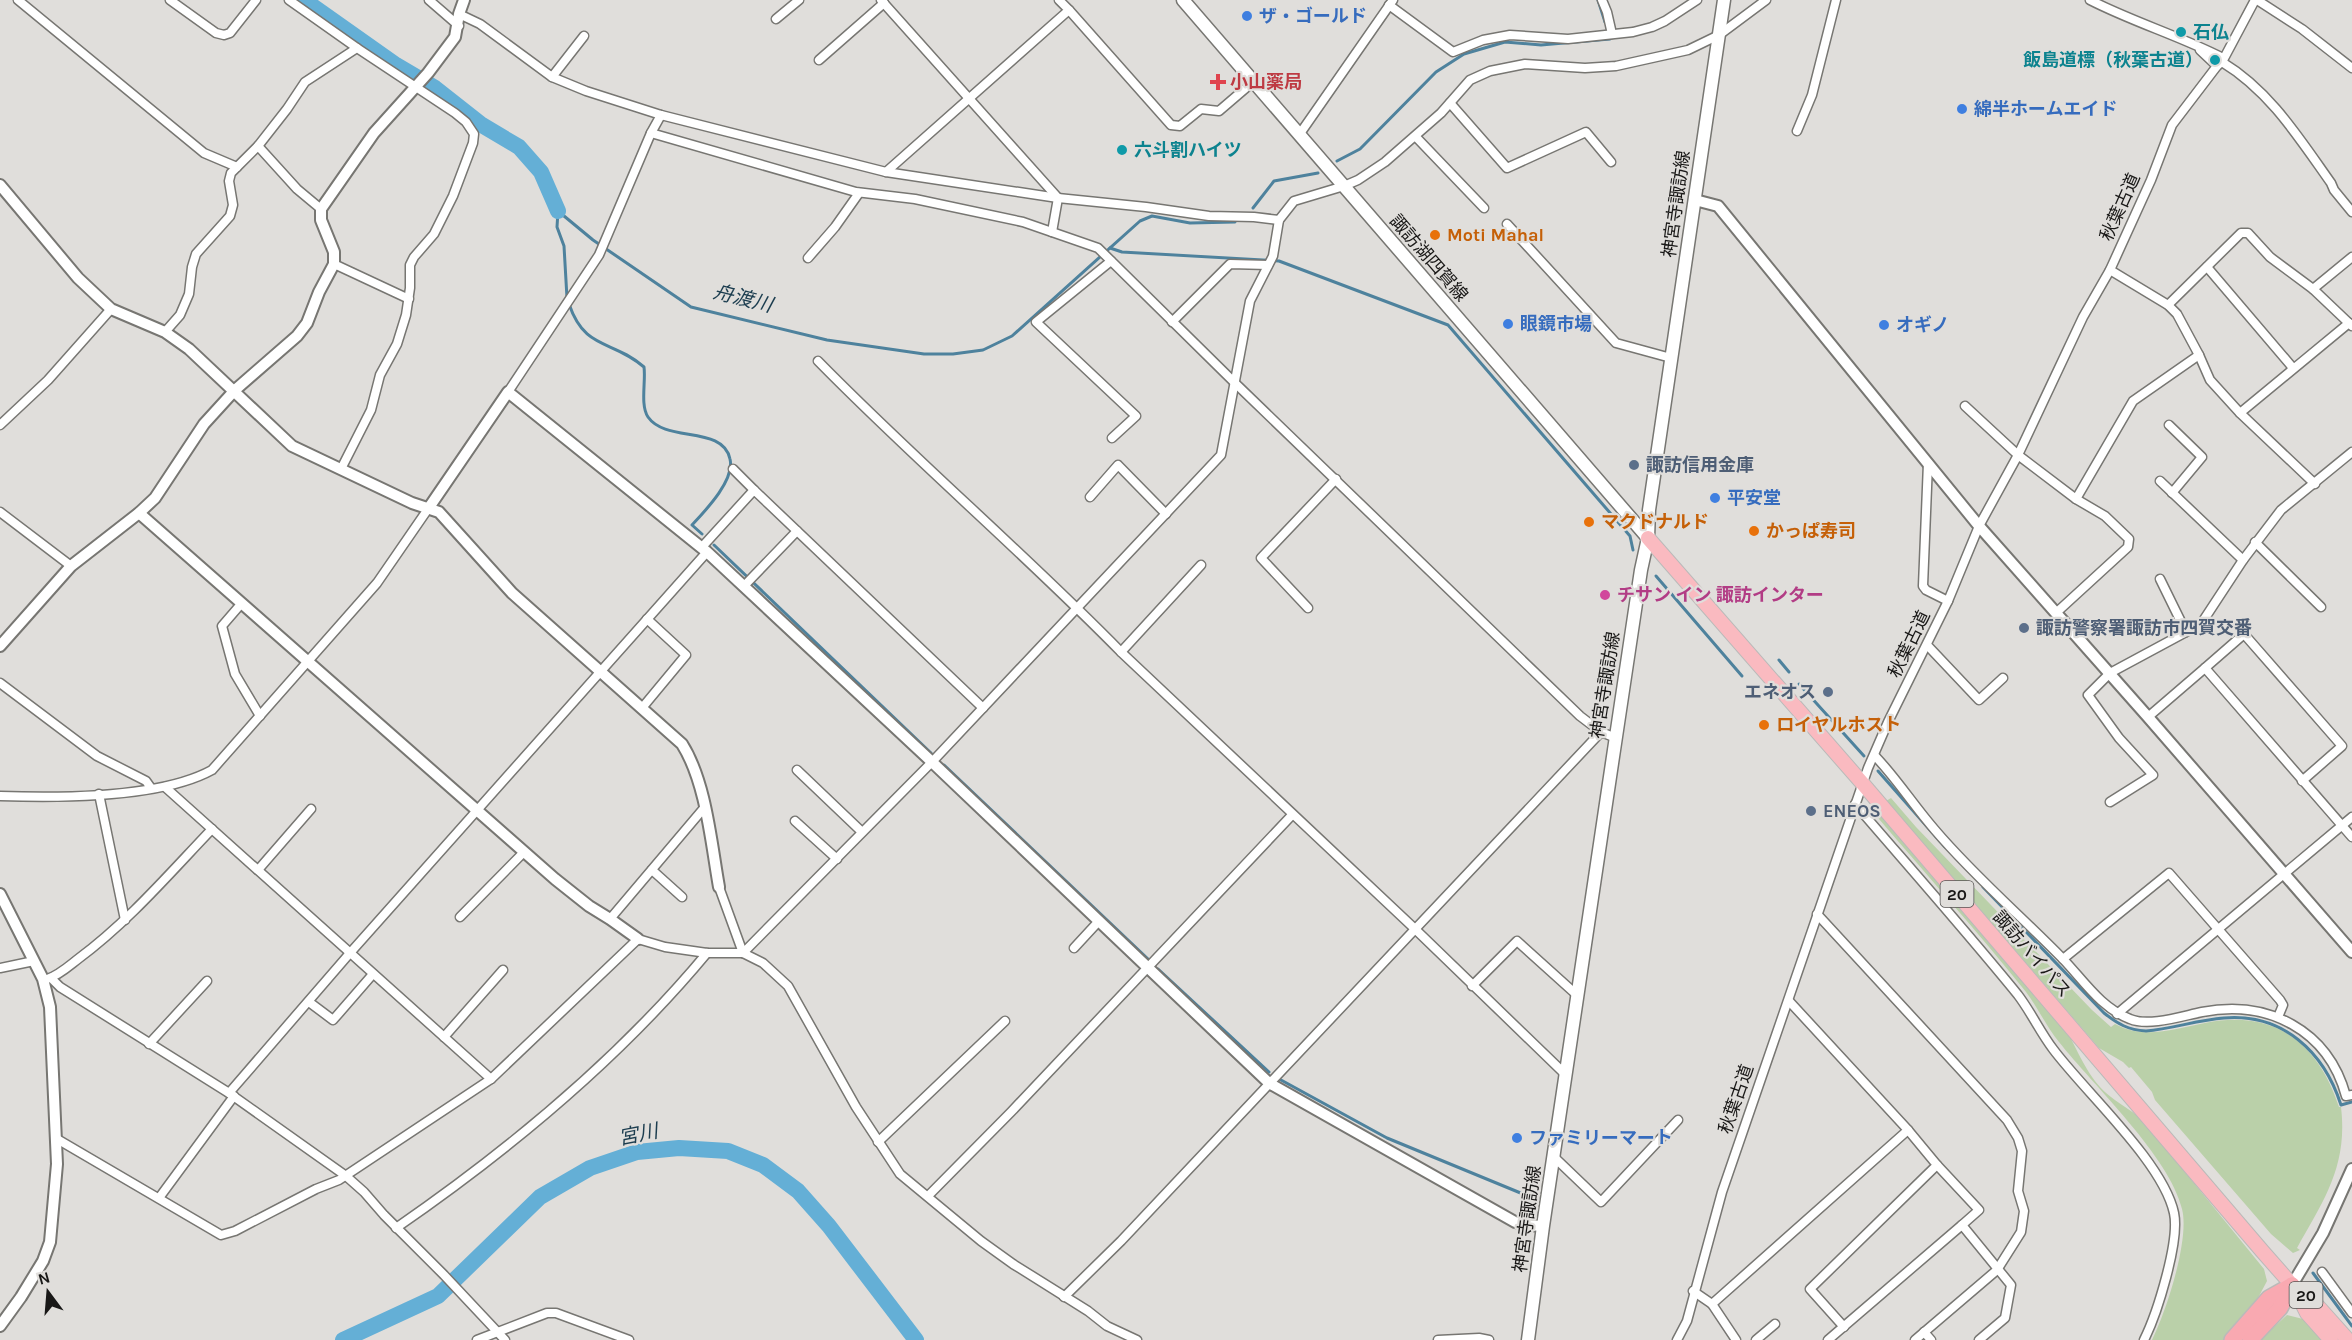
<svg xmlns="http://www.w3.org/2000/svg" width="2352" height="1340" font-family="Karla,'Noto Sans JP',sans-serif">
	<style>
		.green { fill: #bad0a9 }
		.lines { fill: none; stroke-linecap: round; stroke-linejoin: round }
		.stream { stroke: #4e829d; stroke-width: 3 }
		.river { stroke: #64afd6; stroke-width: 16 }
		.minor-casing { stroke: #777672; stroke-width: 11 }
		.tertiary-casing { stroke: #777672; stroke-width: 14 }
		.secondary-casing { stroke: #777672; stroke-width: 15 }
		.trunk-casing { stroke: #babab9; stroke-width: 16 }
		.motorway-casing { stroke: #babab9; stroke-width: 18 }
		.minor { stroke: #fff; stroke-width: 8 }
		.tertiary { stroke: #fff; stroke-width: 10 }
		.secondary { stroke: #fff; stroke-width: 12 }
		.trunk { stroke: #fabac0; stroke-width: 14 }
		.motorway { stroke: #f9a9b1; stroke-width: 15 }
		.shop-dot { fill: #3f7fe0; stroke: #e0dedb; stroke-width: 2 }
		.culture-dot { fill: #0f9aa8; stroke: #e0dedb; stroke-width: 2 }
		.health-dot { fill: #e0444e; stroke: #e0dedb; stroke-width: 2 }
		.food-dot { fill: #e8710a; stroke: #e0dedb; stroke-width: 2 }
		.service-dot { fill: #5c6f8a; stroke: #e0dedb; stroke-width: 2 }
		.hotel-dot { fill: #d1479c; stroke: #e0dedb; stroke-width: 2 }
		.labels { text-anchor: middle; stroke-width: 4.5; stroke-linejoin: round; paint-order: stroke }
		.shield { fill: #e0dedb; stroke: #555352; stroke-width: 1.5 }
		.shield-label { font-size: 16px; font-weight: bold; fill: #191817 }
		.shop-label { font-size: 18px; font-weight: bold; fill: #366cbe; stroke: #e0dedb; text-anchor: start }
		.culture-label { font-size: 18px; font-weight: bold; fill: #0d838f; stroke: #e0dedb; text-anchor: start }
		.health-label { font-size: 18px; font-weight: bold; fill: #be3a42; stroke: #e0dedb; text-anchor: start }
		.street-label { font-size: 18px; fill: #191817; stroke: #e0dedb }
		.food-label { font-size: 18px; font-weight: bold; fill: #c56008; stroke: #e0dedb; text-anchor: start }
		.service-label { font-size: 18px; font-weight: bold; fill: #4e5e75; stroke: #e0dedb; text-anchor: start }
		.hotel-label { font-size: 18px; font-weight: bold; fill: #b23c85; stroke: #e0dedb; text-anchor: start }
		.water-label { font-size: 20px; font-style: italic; fill: #1c3d4f; stroke: #e0dedb }
	</style>
	<rect width="100%" height="100%" fill="#e0dedb"/>
	<g class="green">
		<path d="M1891 798 1916 827 2092 1010 2111 1027 2115 1024C2144 1040 2174 1029 2205 1023 2274 1009 2318 1042 2339 1107H2341C2348 1166 2324 1200 2297 1248L2300 1250 2293 1253 2271 1234 2155 1100 2152 1092 2131 1067 2129 1068 2123 1062 2099 1048 1886 801Z"/>
		<path d="M1876 810 2070 1037C2081 1058 2091 1082 2111 1097 2122 1106 2135 1112 2145 1123L2264 1269 2267 1281 2258 1298 2224 1340H2152C2166 1312 2190 1239 2182 1209 2170 1157 2093 1085 2059 1042 2046 1026 2038 1008 2026 992 1977 931 1924 872 1873 812Z"/>
		<polygon points="2287,1315 2303,1319 2322,1340 2260,1340"/>
	</g>
	<g class="lines">
		<g class="stream">
			<polyline points="1598,0 1605,22"/>
			<polyline points="1337,161 1360,149 1436,72 1464,54 1505,42 1541,45 1610,39"/>
			<polyline points="1253,208 1274,181 1318,173"/>
			<polyline points="558,211 593,240 691,307 827,340 924,354 953,354 983,350 1012,336 1140,221 1152,216 1190,223 1235,222"/>
			<polyline points="558,211 557,227 564,246 567,298"/>
			<polyline points="1110,248 1122,252 1279,261 1448,325 1630,536 1633,550"/>
			<path d="M569 304C585 351 612 339 644 367 646 381 640 405 648 417 666 443 723 425 730 459 735 480 706 510 692 525L702 534"/>
			<polyline points="714,545 931,753"/>
			<polyline points="1656,576 1742,676"/>
			<polyline points="1779,660 1789,672"/>
			<polyline points="1799,684 1864,756"/>
			<polyline points="944,765 1148,959"/>
			<polyline points="1878,771 1945,847"/>
			<path d="M1983 887 2104 1013C2118 1024 2128 1030 2146 1031 2172 1029 2197 1020 2224 1018 2283 1013 2324 1052 2341 1105L2352 1102"/>
			<polyline points="1158,969 1269,1072"/>
			<polyline points="1281,1080 1387,1138 1523,1194"/>
			<polyline points="2313,1273 2352,1326"/>
		</g>
		<g class="river">
			<polyline points="304,0 396,65 435,88 482,125 519,147 541,172 558,211"/>
			<polyline points="343,1340 438,1296 540,1197 590,1168 637,1152 679,1148 728,1151 763,1165 798,1191 829,1226 916,1340"/>
		</g>
		<g class="minor-casing">
			<g id="minor">
				<polyline points="18,0 204,153 237,167"/>
				<polyline points="170,0 216,33 224,35 230,33 256,0"/>
				<polyline points="289,0 357,48"/>
				<polyline points="429,0 459,26"/>
				<polyline points="881,0 1058,198"/>
				<polyline points="1602,0 1607,12 1612,34"/>
				<path d="M2090 0C2133 22 2180 36 2223 58"/>
				<polyline points="2257,0 2302,29 2352,68"/>
				<polyline points="1389,5 1453,52 1483,40 1510,35 1568,39 1633,32 1652,27 1665,21 1697,0"/>
				<polyline points="1069,10 1171,125 1180,126 1201,109 1219,111 1254,81"/>
				<polyline points="459,14 480,24 552,77 586,91 661,115 886,172 1058,198 1146,207 1209,216 1254,217 1279,220"/>
				<polyline points="776,19 799,0"/>
				<polyline points="2200,50 2217,66"/>
				<polyline points="819,60 884,3"/>
				<path d="M2222 62C2270 91 2299 138 2331 183L2334 190 2352 212"/>
				<polyline points="552,77 584,36"/>
				<polyline points="1450,103 1507,168 1586,132 1611,162"/>
				<polyline points="1797,131 1812,95 1836,0"/>
				<polyline points="651,133 856,192 915,199 1023,222 1098,248 1235,383 1580,716 1601,732 1616,738"/>
				<polyline points="1299,135 1393,0"/>
				<polyline points="1416,137 1484,208"/>
				<polyline points="258,146 297,189 321,209"/>
				<polyline points="886,172 1069,10 1059,0"/>
				<polyline points="1507,224 1616,343 1671,358"/>
				<polyline points="1052,232 1058,198"/>
				<polyline points="808,258 835,227 859,193"/>
				<polyline points="1111,261 1036,322 1136,416 1112,438"/>
				<polyline points="334,264 409,299"/>
				<polyline points="2207,267 2293,368"/>
				<polyline points="2110,270 2168,305 2177,314 2199,355 2210,380 2240,413 2315,484"/>
				<polyline points="2313,289 2352,326"/>
				<polyline points="2168,305 2241,233 2248,233 2270,257 2313,289 2352,257"/>
				<polyline points="1172,322 1230,264 1268,265"/>
				<polyline points="165,332 180,315 189,294 192,267 196,254 230,216 233,205 229,181 231,173 258,146 287,109 305,82 357,48 455,113 466,122 474,134 473,143 453,196 434,234 414,257 410,265 410,288 406,315 397,344 380,375 371,410 341,469"/>
				<path d="M818 361C916 461 1023 552 1121 652L1415 929 1566 1075"/>
				<polyline points="508,392 599,255 651,133 661,115"/>
				<polyline points="1965,406 2018,455 2076,499 2105,516 2129,539 2128,547 2057,612"/>
				<polyline points="2240,413 2349,323"/>
				<polyline points="0,425 48,380 111,309"/>
				<polyline points="2169,425 2202,457 2172,493"/>
				<polyline points="1928,463 1923,586 1926,590 1948,601"/>
				<polyline points="733,469 754,490"/>
				<polyline points="2160,481 2243,560"/>
				<polyline points="1090,497 1118,465 1166,514"/>
				<polyline points="2076,499 2133,401 2199,355"/>
				<polyline points="0,512 71,566"/>
				<polyline points="2255,542 2321,607"/>
				<polyline points="702,547 754,490 983,708"/>
				<polyline points="2160,579 2186,632"/>
				<polyline points="744,586 797,531"/>
				<polyline points="241,604 222,626 235,674 260,716"/>
				<polyline points="1308,608 1261,558 1336,479"/>
				<polyline points="1927,645 1979,700 2003,678"/>
				<polyline points="1121,652 1201,565"/>
				<polyline points="2205,668 2244,634 2342,746 2302,781"/>
				<polyline points="0,683 97,756 146,781 151,788"/>
				<polyline points="642,708 686,655 647,619"/>
				<polyline points="2148,717 2205,668 2352,837"/>
				<path d="M1875 756C1897 779 1914 806 1935 830 1974 876 2021 916 2063 959 2084 981 2101 1008 2130 1019 2149 1027 2182 1016 2202 1012 2268 999 2328 1030 2346 1096L2352 1095"/>
				<polyline points="797,770 862,832"/>
				<polyline points="165,787 491,1079"/>
				<polyline points="99,794 125,920"/>
				<path d="M0 796C58 798 161 798 212 770L377 583 428 509"/>
				<polyline points="2110,802 2153,775 2119,738 2088,695 2110,673 2201,624 2243,560 2281,510 2352,452"/>
				<path d="M1855 804C1910 868 1965 930 2018 995 2031 1012 2040 1032 2053 1049 2085 1092 2163 1162 2174 1213 2180 1241 2157 1314 2144 1340"/>
				<polyline points="795,821 837,859"/>
				<polyline points="258,870 311,809"/>
				<polyline points="652,870 682,897"/>
				<polyline points="719,887 743,953"/>
				<polyline points="1817,914 2007,1120 2018,1138 2022,1151 2018,1191 2024,1211 2021,1232 1997,1270 1915,1340"/>
				<polyline points="460,917 524,852"/>
				<polyline points="610,919 704,808"/>
				<polyline points="1074,948 1098,922"/>
				<polyline points="743,953 932,762 1221,455 1250,301 1273,256 1279,220 1294,201 1344,186 1358,180 1385,162 1441,113 1470,80 1490,71 1525,64 1585,68 1616,66 1688,50 1719,35 1766,0"/>
				<polyline points="2063,959 2169,873 2280,1000 2283,1005 2278,1017"/>
				<polyline points="0,968 34,961"/>
				<polyline points="51,978 60,987 229,1093 346,1176 364,1192 384,1215 444,1275 505,1340"/>
				<path d="M47 979C58 976 69 966 78 959 129 921 168 875 212 829"/>
				<polyline points="1472,986 1517,941 1578,996"/>
				<polyline points="1789,1001 1908,1130 1937,1165 1810,1289 1844,1327"/>
				<polyline points="309,1002 333,1020 373,974"/>
				<polyline points="2117,1014 2352,817"/>
				<polyline points="444,1037 503,970"/>
				<polyline points="149,1044 207,981"/>
				<polyline points="229,1093 350,953 707,552"/>
				<polyline points="57,1139 221,1235 235,1231 316,1189 339,1180 491,1079 638,939 665,947 707,953 743,953 763,963 788,986 856,1107 900,1174 981,1241 1013,1264 1088,1311 1107,1326 1137,1340"/>
				<polyline points="878,1142 1005,1021"/>
				<polyline points="1554,1157 1601,1202 1678,1120"/>
				<polyline points="1937,1165 1979,1210 1962,1225"/>
				<polyline points="928,1196 1011,1112 1292,815"/>
				<polyline points="159,1198 234,1096"/>
				<path d="M396 1228C509 1150 619 1059 707 953"/>
				<polyline points="2322,1272 2352,1313"/>
				<polyline points="1693,1291 1712,1304 1908,1130"/>
				<polyline points="1064,1297 1121,1241 1601,732"/>
				<polyline points="1712,1304 1736,1340"/>
				<polyline points="1924,1332 1931,1340"/>
				<polyline points="477,1340 547,1313 556,1313 629,1340"/>
				<polyline points="1438,1340 1479,1338 1489,1340"/>
				<polyline points="1677,1340 1687,1321 1722,1192 1868,768 1888,722 1948,601 1979,526 2018,455 2083,317 2110,270 2151,180 2172,125 2217,66 2222,62 2255,0"/>
				<polyline points="1756,1340 1775,1324"/>
				<polyline points="1828,1340 1962,1225 2011,1285 2005,1318 1979,1340"/>
			</g>
		</g>
		<g class="tertiary-casing">
			<g id="tertiary">
				<path d="M0 185 78 278 111 309 165 332 189 349 292 446 412 503 439 512 512 593 682 744C706 782 711 842 719 887"/>
				<polyline points="1695,200 1718,206 1979,526 2148,717 2352,952"/>
				<polyline points="428,509 508,392 707,552 932,762 1269,1083 1515,1222 1527,1225 1543,1226"/>
				<polyline points="139,513 555,879 589,906 610,919 638,939"/>
				<polyline points="0,646 71,566 139,513 155,498 204,424 235,390 297,336 307,323 319,292 334,264 334,252 321,220 321,209 374,133 428,73 455,37 459,14 464,0"/>
				<polyline points="0,894 43,979 50,1007 57,1164 50,1242 43,1261 21,1297 0,1326"/>
				<polyline points="2292,1285 2323,1233 2352,1169"/>
			</g>
		</g>
		<g class="secondary-casing">
			<g id="secondary">
				<polyline points="1183,0 1648,538"/>
				<polyline points="1528,1340 1543,1226 1614,750 1641,570 1648,538 1649,510 1724,0"/>
			</g>
		</g>
		<g class="trunk-casing">
			<g id="trunk">
				<polyline points="1648,538 1863,784 2263,1252 2292,1285 2314,1302 2348,1340"/>
				<polyline points="2296,1291 2307,1313 2331,1340"/>
			</g>
		</g>
		<g class="motorway-casing">
			<g id="motorway">
				<polyline points="2232,1340 2269,1298 2292,1285"/>
				<polyline points="2250,1340 2280,1308 2292,1285"/>
			</g>
		</g>
		<use href="#minor" class="minor"/>
		<use href="#tertiary" class="tertiary"/>
		<use href="#secondary" class="secondary"/>
		<use href="#trunk" class="trunk"/>
		<use href="#motorway" class="motorway"/>
	</g>
	<g class="shop-dot">
		<circle cx="1247" cy="16" r="6"/>
		<circle cx="1962" cy="109" r="6"/>
		<circle cx="1508" cy="324" r="6"/>
		<circle cx="1884" cy="325" r="6"/>
		<circle cx="1715" cy="498" r="6"/>
		<circle cx="1517" cy="1138" r="6"/>
	</g>
	<g class="culture-dot">
		<circle cx="2181" cy="32" r="6"/>
		<circle cx="2215" cy="60" r="6"/>
		<circle cx="1122" cy="150" r="6"/>
	</g>
	<path class="health-dot" d="M1215 73h6v6h6v6h-6v6h-6v-6h-6v-6h6z"/>
	<g class="food-dot">
		<circle cx="1435" cy="235" r="6"/>
		<circle cx="1589" cy="522" r="6"/>
		<circle cx="1754" cy="531" r="6"/>
		<circle cx="1764" cy="725" r="6"/>
	</g>
	<g class="service-dot">
		<circle cx="1634" cy="465" r="6"/>
		<circle cx="2024" cy="628" r="6"/>
		<circle cx="1828" cy="692" r="6"/>
		<circle cx="1811" cy="811" r="6"/>
	</g>
	<circle class="hotel-dot" cx="1605" cy="595" r="6"/>
	<g class="labels">
		<g class="shield">
			<rect x="1940.5" y="881" width="33" height="26" rx="4.5"/>
			<rect x="2289.5" y="1282" width="33" height="26" rx="4.5"/>
		</g>
		<g class="shield-label">
			<text x="1957" y="900">20</text>
			<text x="2306" y="1301">20</text>
		</g>
		<g class="shop-label">
			<text x="1259" y="22">ザ・ゴールド</text>
			<text x="1974" y="115">綿半ホームエイド</text>
			<text x="1520" y="330">眼鏡市場</text>
			<text x="1896" y="331">オギノ</text>
			<text x="1727" y="504">平安堂</text>
			<text x="1529" y="1144">ファミリーマート</text>
		</g>
		<g class="culture-label">
			<text x="2193" y="38">石仏</text>
			<text x="2203" y="66" text-anchor="end">飯島道標（秋葉古道）</text>
			<text x="1134" y="156">六斗割ハイツ</text>
		</g>
		<g class="health-label">
			<text x="1230" y="88">小山薬局</text>
		</g>
		<g class="street-label">
			<text transform="translate(1676 204) rotate(-82)" y="6">神宮寺諏訪線</text>
			<text transform="translate(2120 207) rotate(-66)" y="6">秋葉古道</text>
			<text transform="translate(1429 258) rotate(49)" y="6">諏訪湖四賀線</text>
			<text transform="translate(1909 644) rotate(-64)" y="6">秋葉古道</text>
			<text transform="translate(1605 685) rotate(-81)" y="6">神宮寺諏訪線</text>
			<text transform="translate(2032 954) rotate(49)" y="6">諏訪バイパス</text>
			<text transform="translate(1736 1099) rotate(-71)" y="6">秋葉古道</text>
			<text transform="translate(1527 1219) rotate(-82)" y="6">神宮寺諏訪線</text>
		</g>
		<g class="food-label">
			<text x="1447" y="241">Moti Mahal</text>
			<text x="1601" y="528">マクドナルド</text>
			<text x="1766" y="537">かっぱ寿司</text>
			<text x="1776" y="731">ロイヤルホスト</text>
		</g>
		<g class="service-label">
			<text x="1646" y="471">諏訪信用金庫</text>
			<text x="2036" y="634">諏訪警察署諏訪市四賀交番</text>
			<text x="1816" y="698" text-anchor="end">エネオス</text>
			<text x="1823" y="817">ENEOS</text>
		</g>
		<g class="hotel-label">
			<text x="1617" y="601">チサン イン 諏訪インター</text>
		</g>
		<g class="water-label">
			<text transform="translate(743 298) rotate(14)" y="7">舟渡川</text>
			<text transform="translate(638 1134) rotate(-11)" y="7">宮川</text>
		</g>
	</g>
	<g transform="translate(48 1292) rotate(344)" stroke="#e0dedb" stroke-width="4.5" paint-order="stroke">
	<path d="M0-4.5L10 22L0 15L-10 22Z" fill="#191817"/>
	<text y="-9" font-size="16" font-weight="bold" text-anchor="middle" fill="#191817">N</text>
	</g>
</svg>
